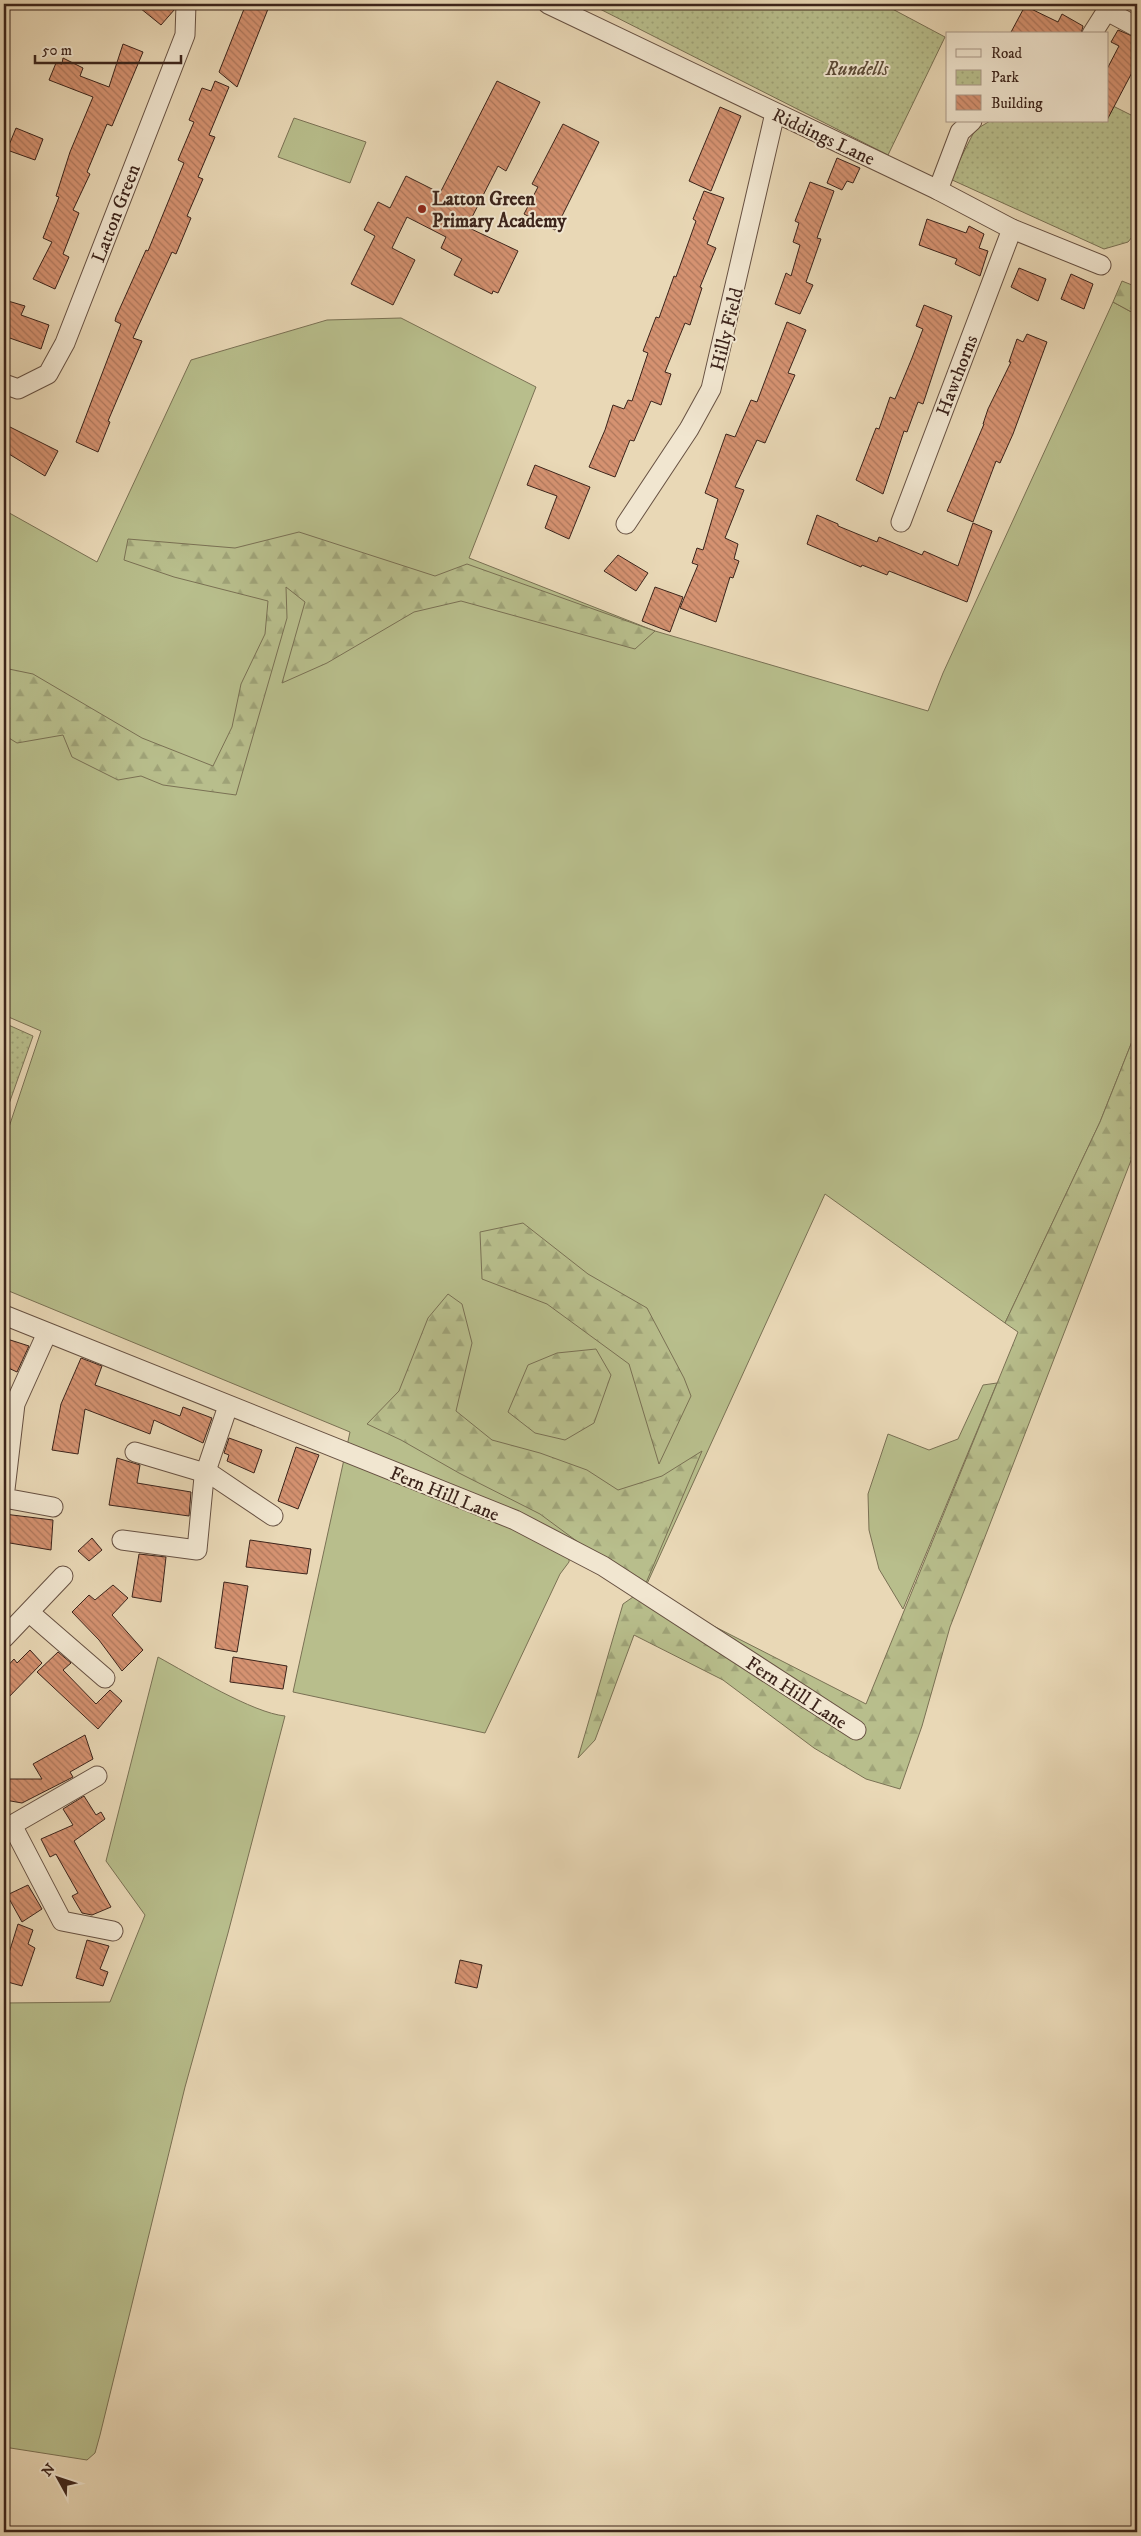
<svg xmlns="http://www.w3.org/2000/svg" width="1141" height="2536" font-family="'IM FELL DW Pica',serif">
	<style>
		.grass { fill: #b8be8c; stroke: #7a7154 }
		.forest { fill: url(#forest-firs); stroke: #7a7154 }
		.park { fill: url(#park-dots); stroke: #7a7154 }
		.building { fill: url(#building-back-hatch); stroke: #3c241b }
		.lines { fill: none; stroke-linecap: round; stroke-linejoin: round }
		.minor-casing { stroke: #675142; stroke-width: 21 }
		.minor { stroke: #f1e6d0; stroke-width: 19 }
		.poi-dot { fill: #8f2418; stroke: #f1e6d0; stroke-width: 2 }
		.labels { text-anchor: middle; stroke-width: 4; stroke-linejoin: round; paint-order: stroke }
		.park-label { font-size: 19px; font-style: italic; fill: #5b4a37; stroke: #f1e6d0 }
		.street-label { font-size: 19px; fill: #3c241b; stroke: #f1e6d0 }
		.poi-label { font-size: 19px; font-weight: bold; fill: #3c241b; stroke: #f1e6d0; text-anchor: start }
	</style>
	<defs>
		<pattern id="forest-firs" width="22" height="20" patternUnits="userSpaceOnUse" patternTransform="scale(1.25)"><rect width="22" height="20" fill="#b8be8c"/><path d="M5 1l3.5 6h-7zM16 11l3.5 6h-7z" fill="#9fa378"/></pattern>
		<pattern id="park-dots" width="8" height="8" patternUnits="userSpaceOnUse" patternTransform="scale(1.25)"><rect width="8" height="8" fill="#b8be8c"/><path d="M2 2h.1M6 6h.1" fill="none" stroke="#9fa378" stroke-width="1.8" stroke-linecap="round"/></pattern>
		<pattern id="building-back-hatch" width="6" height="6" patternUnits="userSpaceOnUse" patternTransform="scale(1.25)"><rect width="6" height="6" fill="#d59271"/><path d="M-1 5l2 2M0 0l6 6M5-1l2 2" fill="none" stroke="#ae775c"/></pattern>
	</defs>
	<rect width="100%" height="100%" fill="#e9d8b6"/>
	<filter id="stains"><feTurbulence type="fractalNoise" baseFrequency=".004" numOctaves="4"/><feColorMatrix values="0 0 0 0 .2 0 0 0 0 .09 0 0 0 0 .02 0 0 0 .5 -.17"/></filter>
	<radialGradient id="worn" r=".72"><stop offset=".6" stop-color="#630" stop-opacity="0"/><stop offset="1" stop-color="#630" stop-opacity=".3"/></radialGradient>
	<g class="grass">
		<polygon points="294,118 366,142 350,183 278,157"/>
		<polygon points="1113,302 1137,315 1137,1029 1100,1122 1005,1323 825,1194 646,1586 570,1549 569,1562 560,1574 485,1733 293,1692 350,1432 4,1289 4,1142 41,1031 4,1015 4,510 97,562 191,360 327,320 401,318 536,387 469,558 655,631 928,711 943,673"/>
		<polygon points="997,1383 903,1609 879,1569 869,1530 868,1494 888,1434 929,1450 958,1439 983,1385"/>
		<path d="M158 1657C189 1674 253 1713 285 1716L228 1933 185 2087 100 2435 95 2453 87 2460 4 2447V2003L110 2002 145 1915 106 1861Z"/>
	</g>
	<g class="forest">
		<polygon points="1122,281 1137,287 1137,315 1113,302"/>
		<polygon points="299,532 435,576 467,564 655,631 635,649 461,601 414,612 327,663 282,683 305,602 286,587 287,618 236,795 163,785 141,776 118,780 72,757 63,735 17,743 4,735 4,668 33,674 142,738 213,766 232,727 241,684 265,634 268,601 174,577 124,560 128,539 235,548"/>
		<polygon points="1137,1029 1137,1145 950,1627 922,1726 900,1789 866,1779 814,1748 723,1680 634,1635 595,1740 578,1758 623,1604 643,1590 540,1514 459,1473 401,1440 367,1424 399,1391 428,1318 448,1294 462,1304 472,1343 456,1411 492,1440 540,1453 587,1470 618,1490 662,1476 702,1451 643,1590 866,1704 1018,1332 1005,1323 1100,1122"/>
		<polygon points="523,1223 588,1274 647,1308 684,1378 691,1396 659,1464 629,1364 547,1304 482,1279 480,1232"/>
		<polygon points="596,1349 611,1375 594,1423 565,1440 535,1433 508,1412 528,1365 557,1353"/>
	</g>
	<g class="park">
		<polygon points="590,4 883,4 945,37 888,155"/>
		<polygon points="1107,103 1137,118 1137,231 1128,242 1104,249 950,179 975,130 990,121 1107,121"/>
		<polygon points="4,1023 33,1036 4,1118"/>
	</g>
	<g class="building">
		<polygon points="135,4 175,4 175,9 161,25"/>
		<polygon points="246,4 270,4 237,87 219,72"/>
		<polygon points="1025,6 1058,22 1062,14 1083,26 1081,34 1010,34"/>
		<polygon points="1118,30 1137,38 1137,63 1107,120 1107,69 1119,46 1111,42"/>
		<polygon points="123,44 143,52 112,126 107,124 87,172 90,174 73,210 79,213 63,254 69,257 55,289 33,279 52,242 43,238 59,197 56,196 70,152 93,97 49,80 56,63 62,64 63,58 83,68 80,76 109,87"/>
		<polygon points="215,81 229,87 209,135 215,137 198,177 203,179 187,216 191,218 176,254 172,252 133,338 142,341 108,421 110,422 98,452 76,442 121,324 115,321 116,317 146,250 148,251 184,163 178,160 194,122 189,120 202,88 211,91"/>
		<polygon points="497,81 540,102 506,171 498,166 467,227 518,251 498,293 493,291 492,294 454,275 462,259 441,248 446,237 407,217 392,248 415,260 393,305 351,284 375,236 364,230 378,202 390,208 406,176 440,193"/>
		<polygon points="720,107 741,116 711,191 689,181"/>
		<polygon points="563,124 599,142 555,230 524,214 538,187 532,184"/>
		<polygon points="16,128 43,139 35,160 7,150"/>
		<polygon points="837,158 860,168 853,183 847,181 842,190 827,183"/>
		<polygon points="810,182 834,191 817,238 821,239 806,282 813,285 800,314 775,304 786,273 791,276 800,245 793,242 799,223 795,221"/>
		<polygon points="704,191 724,198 707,244 716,248 700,287 702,288 690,325 685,323 665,372 671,374 661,405 651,401 634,441 630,440 615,477 589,467 605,430 613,405 624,409 628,400 632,401 648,353 643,351 656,317 659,318 674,276 676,277 696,221 693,219"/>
		<polygon points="927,219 966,233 969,226 984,234 979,248 988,251 980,276 955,264 957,259 919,245"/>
		<polygon points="1019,268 1046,279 1038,301 1011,287"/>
		<polygon points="1071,274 1093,284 1084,309 1061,299"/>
		<polygon points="8,301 25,306 21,315 49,325 41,349 4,336 4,314"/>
		<polygon points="924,305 952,316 923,404 918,402 907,432 904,431 883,494 856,480 876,428 879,429 890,397 895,399 912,358 923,329 916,326"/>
		<polygon points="787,322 806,330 788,373 795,375 765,443 757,440 735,487 744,490 725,538 738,544 734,559 739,561 733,578 730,577 716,622 680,608 698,565 692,563 697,548 703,550 718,499 705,493 726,434 735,437 751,400 757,402"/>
		<polygon points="1027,334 1047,342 1013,434 1000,463 996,461 973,522 947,511 984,424 983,424 988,409 1011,362 1009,362 1017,339 1023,342"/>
		<polygon points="4,424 58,451 45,476 4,451"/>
		<polygon points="535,465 590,487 569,539 545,528 557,496 527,485"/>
		<polygon points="817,515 838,524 838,526 877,542 879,537 922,555 924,551 958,566 973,523 992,531 967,602 889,571 887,575 862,565 861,567 807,544"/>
		<polygon points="618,555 648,573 636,591 604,571"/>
		<polygon points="655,587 683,597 670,632 642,621"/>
		<polygon points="4,1338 29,1346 17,1372 4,1366"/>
		<polygon points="81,1358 102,1366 95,1385 180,1416 183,1407 212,1418 203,1443 154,1420 150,1434 85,1409 78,1454 52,1450 61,1404"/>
		<polygon points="229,1438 262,1450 254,1473 227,1461 229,1455 224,1453"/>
		<polygon points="296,1447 319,1455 298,1509 278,1501"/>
		<polygon points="117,1458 140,1465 137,1483 191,1492 189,1516 109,1505"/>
		<polygon points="4,1514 53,1520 51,1550 4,1542"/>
		<polygon points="92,1538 102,1550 89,1561 78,1551"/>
		<polygon points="250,1540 311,1549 307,1574 246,1567"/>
		<polygon points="139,1554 166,1557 161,1602 132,1597"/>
		<polygon points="224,1582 248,1586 237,1652 215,1648"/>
		<polygon points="113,1585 128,1598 112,1615 143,1650 122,1671 99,1640 72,1612 89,1595 95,1600"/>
		<polygon points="30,1650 42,1663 4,1702 4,1670 14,1659 17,1663"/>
		<polygon points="58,1652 71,1663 63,1670 96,1704 110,1690 122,1701 98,1729 37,1672"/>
		<polygon points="233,1657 287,1666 283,1689 230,1682"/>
		<polygon points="85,1735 93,1759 70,1772 73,1777 22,1803 5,1800 7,1779 42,1779 33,1764"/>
		<polygon points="84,1796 96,1815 101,1812 105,1819 74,1841 111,1907 92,1915 82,1913 72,1896 78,1893 56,1854 50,1857 41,1839 73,1825 63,1809"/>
		<polygon points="28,1885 42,1909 22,1922 7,1895"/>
		<polygon points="18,1924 33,1930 28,1944 35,1948 22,1986 4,1981 4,1969"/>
		<polygon points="87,1940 109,1946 100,1969 108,1972 103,1986 76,1978"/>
		<polygon points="460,1960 482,1965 477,1988 455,1983"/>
	</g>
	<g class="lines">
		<g class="minor-casing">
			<g id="minor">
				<polyline points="548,4 938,190 1012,229 1101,265"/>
				<polyline points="1107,11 1137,27"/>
				<polyline points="1092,34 1111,4"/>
				<polyline points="938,190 960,132 972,121"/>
				<polyline points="4,384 18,389 48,374 65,343 185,35 186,4"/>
				<polyline points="901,522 1012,229"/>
				<polyline points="626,524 689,429 711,389 775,113"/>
				<polyline points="4,1315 515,1520 603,1566 856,1730"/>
				<polyline points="47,1333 15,1404 4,1498 53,1507"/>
				<polyline points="135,1452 212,1475 273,1516"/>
				<polyline points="122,1540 197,1550 204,1477 228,1406"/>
				<polyline points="30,1613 105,1678"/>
				<polyline points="4,1638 63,1576"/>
				<polyline points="4,1825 12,1825 62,1921 113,1931"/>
				<polyline points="12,1825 97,1776"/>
			</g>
		</g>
		<use href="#minor" class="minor"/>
	</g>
	<circle class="poi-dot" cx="422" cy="209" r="5"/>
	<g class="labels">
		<g class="park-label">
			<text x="857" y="75">Rundells</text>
		</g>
		<g class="street-label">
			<text transform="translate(824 136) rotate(25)" y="7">Riddings Lane</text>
			<text transform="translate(115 213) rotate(-69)" y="7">Latton Green</text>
			<text transform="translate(726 329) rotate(-76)" y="7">Hilly Field</text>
			<text transform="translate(956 375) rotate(-69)" y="7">Hawthorns</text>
			<text transform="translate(445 1493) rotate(22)" y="7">Fern Hill Lane</text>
			<text transform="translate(797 1692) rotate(33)" y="7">Fern Hill Lane</text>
		</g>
		<g class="poi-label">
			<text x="432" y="205">Latton Green<tspan x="432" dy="22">Primary Academy</tspan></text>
		</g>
	</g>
	<rect width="1141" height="2536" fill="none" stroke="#e9d8b6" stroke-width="20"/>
	<rect x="5" y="5" width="1131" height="2526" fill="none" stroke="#3c241b" stroke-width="2.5"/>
	<rect x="10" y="10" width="1121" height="2516" fill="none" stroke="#3c241b"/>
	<rect x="946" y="32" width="162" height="90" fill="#f1e6d0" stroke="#a99888"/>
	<rect x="956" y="49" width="25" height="8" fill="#f1e6d0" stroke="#a99888"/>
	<text x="991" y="58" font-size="15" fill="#3c241b">Road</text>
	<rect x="956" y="70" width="25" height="15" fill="url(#park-dots)" stroke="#a99888"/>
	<text x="991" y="82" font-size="15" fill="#3c241b">Park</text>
	<rect x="956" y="95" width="25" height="15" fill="url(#building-back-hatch)" stroke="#a99888"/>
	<text x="991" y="108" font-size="15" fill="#3c241b">Building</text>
	<g transform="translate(58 2478) rotate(310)" stroke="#f1e6d0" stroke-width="4" paint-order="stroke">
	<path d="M0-4L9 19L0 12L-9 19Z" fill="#3c241b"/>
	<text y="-8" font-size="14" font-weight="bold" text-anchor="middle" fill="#3c241b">N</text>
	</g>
	<path d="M35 55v8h146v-8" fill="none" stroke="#3c241b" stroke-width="2.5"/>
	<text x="42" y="55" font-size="15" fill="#3c241b" stroke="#f1e6d0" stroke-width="4" paint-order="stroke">50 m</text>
	<rect width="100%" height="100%" filter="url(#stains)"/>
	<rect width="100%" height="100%" fill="url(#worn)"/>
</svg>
